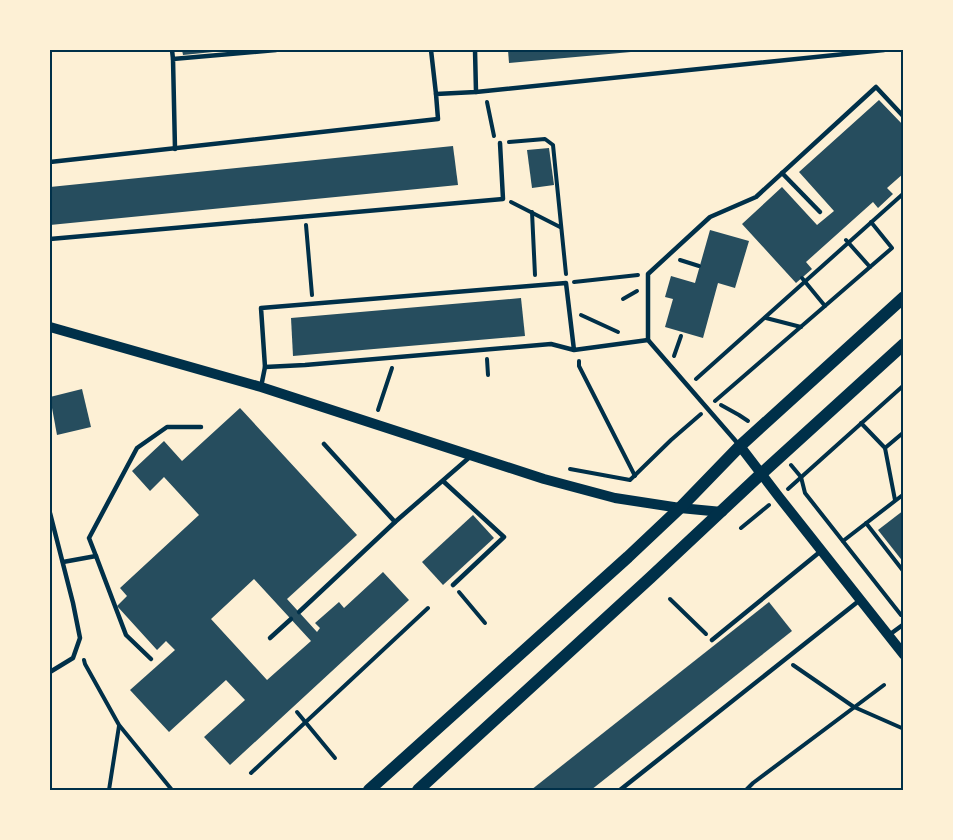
<svg xmlns="http://www.w3.org/2000/svg" width="953" height="840" font-family="'Fira Sans Condensed',sans-serif">
	<style>
		.building { fill: #264d5e; fill-rule: evenodd }
		.lines { fill: none; stroke-linecap: round; stroke-linejoin: round }
		.path { stroke: #003049; stroke-width: 4 }
		.service { stroke: #003049; stroke-width: 4.5 }
		.tertiary { stroke: #003049; stroke-width: 10 }
		.secondary { stroke: #003049; stroke-width: 12 }
		.neatline { fill: none; stroke: #003049; stroke-width: 2 }
	</style>
	<rect width="100%" height="100%" fill="#fdf0d5"/>
	<g class="building">
		<polygon points="182,50 213,50 213,52 183,55"/>
		<polygon points="508,50 642,50 642,51 509,63"/>
		<polygon points="879,100 904,126 904,173 887,188 893,194 878,208 873,202 806,262 812,269 796,283 742,224 782,187 817,225 834,211 799,172"/>
		<polygon points="453,146 458,185 50,225 50,187"/>
		<polygon points="549,148 554,185 532,188 527,150"/>
		<polygon points="710,230 749,241 735,288 718,283 703,338 665,327 673,299 665,297 671,276 695,283"/>
		<polygon points="521,298 525,336 293,356 291,318"/>
		<polygon points="82,389 91,427 57,435 50,397"/>
		<path d="M240 408 357 535 287 599 317 632 320 628 315 623 339 602 344 608 383 572 409 600 230 765 204 737 245 700 226 680 169 732 130 690 175 650 166 641 157 650 117 606 127 596 120 588 199 515 164 477 150 491 132 471 164 441 182 461ZM254 579 311 641 267 680 211 619Z"/>
		<polygon points="904,510 904,563 878,530"/>
		<polygon points="473,515 494,538 443,585 422,562"/>
		<polygon points="769,602 792,631 591,790 531,790"/>
	</g>
	<g class="lines">
		<g class="path">
			<polyline points="487,102 494,136"/>
			<polyline points="509,142 545,139 553,145 566,274"/>
			<polyline points="511,202 560,227"/>
			<polyline points="532,212 535,275"/>
			<polyline points="306,225 312,295"/>
			<polyline points="846,240 870,267"/>
			<polyline points="680,260 699,266"/>
			<polyline points="802,278 825,306"/>
			<polyline points="574,282 638,275"/>
			<polyline points="623,299 637,291"/>
			<polyline points="581,315 618,332"/>
			<polyline points="766,318 801,327"/>
			<polyline points="674,356 681,336"/>
			<polyline points="487,359 488,375"/>
			<polyline points="579,361 579,366 635,476"/>
			<polyline points="696,379 904,193"/>
			<polyline points="715,401 892,248 871,222"/>
			<polyline points="721,405 739,415 748,421"/>
			<polyline points="378,410 392,368"/>
			<polyline points="861,423 885,448"/>
			<polyline points="791,465 801,477 805,493 901,615"/>
			<polyline points="570,469 630,480 671,440 701,414"/>
			<polyline points="788,489 904,385"/>
			<polyline points="895,500 885,448 904,432"/>
			<polyline points="866,523 904,572"/>
			<polyline points="741,528 769,505"/>
			<polyline points="843,541 904,494"/>
			<polyline points="459,592 485,623"/>
			<polyline points="670,599 706,634"/>
			<polyline points="84,660 85,664 119,725 172,790"/>
			<polyline points="793,665 854,707 904,729"/>
			<polyline points="297,712 335,758"/>
			<polyline points="251,773 428,608"/>
			<polyline points="109,790 119,726"/>
			<polyline points="746,790 753,783 884,685"/>
		</g>
		<g class="service">
			<polyline points="172,50 173,59"/>
			<polyline points="431,50 436,94"/>
			<polyline points="475,50 476,92"/>
			<polyline points="175,149 173,59 276,50"/>
			<polyline points="50,162 438,119 436,94 476,92 884,50"/>
			<polyline points="782,173 820,212"/>
			<polyline points="50,239 503,199 500,143"/>
			<polyline points="648,340 648,274 710,217 756,197 876,87 904,117"/>
			<polyline points="574,350 551,344 305,365 265,367 261,308 566,283 574,350 648,340 740,446"/>
			<polyline points="261,387 265,367"/>
			<polyline points="324,444 395,522 471,456"/>
			<polyline points="443,481 504,537 453,585"/>
			<polyline points="50,513 73,603 80,638 73,658 50,672"/>
			<polyline points="96,556 89,538 137,448 167,427 201,427"/>
			<polyline points="63,562 96,556 126,635 151,659"/>
			<polyline points="299,612 395,522"/>
			<polyline points="889,635 904,624"/>
			<polyline points="270,638 291,619"/>
			<polyline points="712,640 821,551"/>
			<polyline points="620,790 860,600"/>
		</g>
		<g class="tertiary">
			<polyline points="50,327 261,387 544,479 615,498 680,508 722,512"/>
			<polyline points="740,446 779,497 904,655"/>
		</g>
		<g class="secondary">
			<polyline points="369,790 628,557 680,508 740,446 904,297"/>
			<polyline points="418,790 650,578 761,474 904,344"/>
		</g>
	</g>
	<rect width="953" height="840" fill="none" stroke="#fdf0d5" stroke-width="102"/>
	<rect x="51" y="51" width="851" height="738" class="neatline"/>
</svg>
